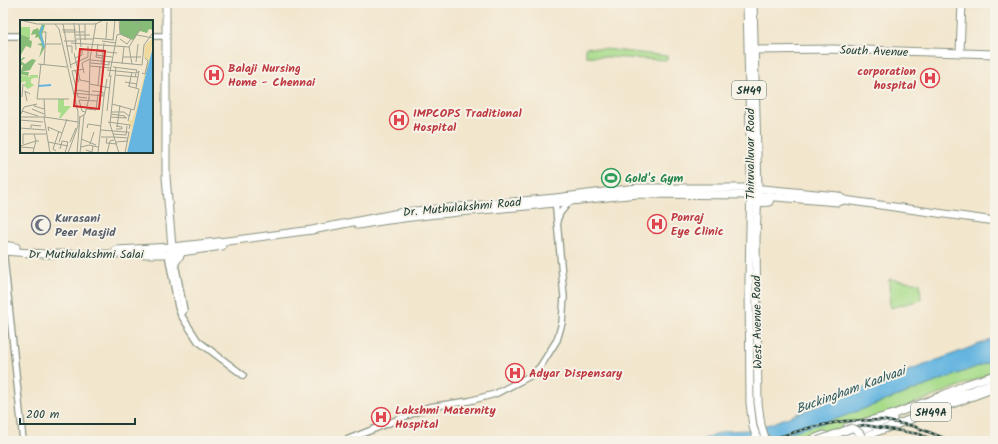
<svg xmlns="http://www.w3.org/2000/svg" width="998" height="444" font-family="Kalam,sans-serif">
	<style>
		.green { fill: #a8dc8b; stroke: #648c60 }
		.water { fill: #65b5e0; stroke: #42798a }
		.lines { fill: none; stroke-linecap: round; stroke-linejoin: round }
		.minor-casing { stroke: #889280; stroke-width: 8 }
		.major-casing { stroke: #889280; stroke-width: 9 }
		.minor { stroke: #fff; stroke-width: 5.5 }
		.major { stroke: #fff; stroke-width: 7 }
		.rail-casing { stroke: #1f3d34; stroke-width: 2.5 }
		.rail { stroke: #f7f3e8; stroke-width: 1; stroke-dasharray: 3; stroke-linecap: butt }
		.major-bridge-casing { stroke: #889280; stroke-width: 9; stroke-linecap: butt }
		.major-bridge { stroke: #fff; stroke-width: 7 }
		.labels { text-anchor: middle; stroke-width: 4; stroke-linejoin: round; paint-order: stroke }
		.shield { fill: #f7f3e8; stroke: #60746a; stroke-width: 1 }
		.shield-label { font-size: 11px; font-weight: bold; fill: #1f3d34 }
		.street-label { font-size: 12px; fill: #1f3d34; stroke: #f7f3e8 }
		.health-label { font-size: 12px; font-weight: bold; fill: #be3a42; stroke: #f7f3e8; text-anchor: start }
		.leisure-label { font-size: 12px; font-weight: bold; fill: #27864d; stroke: #f7f3e8; text-anchor: start }
		.worship-label { font-size: 12px; font-weight: bold; fill: #5b616d; stroke: #f7f3e8; text-anchor: start }
		.water-label { font-size: 13px; font-style: italic; fill: #305b5f; stroke: #f7f3e8 }
		.inset-river { fill: none; stroke: #65b5e0; stroke-width: 2 }
		.inset-road { fill: none; stroke: #9ea290; stroke-width: 1 }
		.view { fill: #d62828; fill-opacity: 0.15; stroke: #d62828; stroke-width: 2 }
		.inset-edge { fill: none; stroke: #1f3d34; stroke-width: 2 }
	</style>
	<rect width="100%" height="100%" fill="#f7f3e8"/>
	<filter id="ink" filterUnits="userSpaceOnUse"><feTurbulence type="fractalNoise" baseFrequency=".025" numOctaves="2"/><feDisplacementMap in="SourceGraphic" scale="8" xChannelSelector="R" yChannelSelector="G"/><feConvolveMatrix kernelMatrix="1 2 1 2 8 2 1 2 1" color-interpolation-filters="sRGB"/></filter>
	<filter id="wash" filterUnits="userSpaceOnUse"><feTurbulence type="fractalNoise" baseFrequency=".012" numOctaves="4" result="noise"/><feDisplacementMap in="SourceGraphic" scale="16" xChannelSelector="R" yChannelSelector="G"/><feGaussianBlur stdDeviation="0.9" result="paint"/><feColorMatrix in="noise" values="0 0 0 0 0 0 0 0 0 0 0 0 0 0 0 0 0 1.4 0 .05"/><feComposite in="paint" operator="in"/></filter>
	<g filter="url(#wash)">
		<rect width="100%" height="100%" fill="#f2e6cd"/>
		<g class="green">
			<polygon points="586,47 667,56 667,60 586,56"/>
			<polygon points="889,279 920,283 921,300 890,308"/>
			<polygon points="995,360 995,372 932,397 811,441 770,441 769,438 839,418"/>
		</g>
		<polygon class="water" points="995,338 995,360 839,418 761,441 753,441 742,438 729,438 722,441 699,441 725,431 746,430 770,424"/>
	</g>
	<g filter="url(#ink)">
		<g class="lines">
			<g class="minor-casing">
				<g id="minor">
					<polyline points="3,36 21,36"/>
					<polyline points="152,36 166,36"/>
					<polyline points="558,218 560,213 569,202"/>
					<polyline points="3,248 23,441"/>
					<polyline points="173,253 184,310 181,315"/>
					<polyline points="168,254 178,307 181,315 198,341 243,375"/>
					<polyline points="344,441 429,407 469,401 495,394 530,376 540,367 557,340 562,323 564,297 555,199"/>
				</g>
			</g>
			<g class="major-casing">
				<g id="major">
					<polyline points="166,3 166,177 172,247"/>
					<polyline points="747,3 751,177 749,280 750,403 753,427 758,441"/>
					<polyline points="753,3 758,189 756,239 758,403 761,425 766,441"/>
					<polyline points="754,50 832,49 995,54"/>
					<polyline points="960,53 962,3"/>
					<polyline points="757,203 769,202 771,197"/>
					<path d="M358 225C417 214 477 211 536 205 571 202 606 196 642 194L750 195 838 202 844 200"/>
					<polyline points="3,245 16,247"/>
					<polyline points="116,250 172,247 236,240 312,230 404,212 555,198 637,188 751,188 838,196 844,200 995,221"/>
					<polyline points="3,251 45,254 168,254 222,246"/>
					<polyline points="175,263 182,252"/>
					<polyline points="914,411 995,382"/>
					<polyline points="847,427 894,414 941,396 967,384 995,375"/>
					<polyline points="808,441 824,435"/>
					<polyline points="831,441 893,418"/>
					<polyline points="852,441 995,388"/>
				</g>
			</g>
			<use href="#minor" class="minor"/>
			<use href="#major" class="major"/>
			<g class="rail-casing">
				<g id="rail">
					<polyline points="858,426 864,425 919,434 936,441"/>
					<polyline points="765,441 812,427 844,421 882,420 913,426 952,441"/>
				</g>
			</g>
			<use href="#rail" class="rail"/>
			<g class="major-bridge-casing">
				<path id="major-bridge" d="M817 441 852 428C859 430 861 435 864 441"/>
			</g>
			<use href="#major-bridge" class="major-bridge"/>
		</g>
	</g>
	<defs>
		<g id="hospital-ring" transform="scale(1)"><circle r="9.5" fill="#f7f3e8" stroke="#e0444e" stroke-width="1.5"/><path d="M-5-5h3v3.5h4V-5h3V5h-3V1.5h-4V5h-3Z" fill="#e0444e"/></g>
		<g id="stadium-ring" transform="scale(1)"><circle r="9.5" fill="#f7f3e8" stroke="#2e9e5b" stroke-width="1.5"/><path d="M0-5a6.5 5 0 1 0 0 10a6.5 5 0 1 0 0-10ZM-3.5-1.8h7v3.6h-7Z" fill="#2e9e5b"/></g>
		<g id="mosque-ring" transform="scale(1)"><circle r="9.5" fill="#f7f3e8" stroke="#6b7280" stroke-width="1.5"/><path d="M3.5-4.9A6 6 0 1 0 3.5 4.9A5 5 0 1 1 3.5-4.9Z" fill="#6b7280"/></g>
	</defs>
	<g fill-rule="evenodd">
		<use href="#hospital-ring" x="214" y="75"/>
		<use href="#hospital-ring" x="930" y="78"/>
		<use href="#hospital-ring" x="399" y="120"/>
		<use href="#stadium-ring" x="611" y="178"/>
		<use href="#hospital-ring" x="657" y="224"/>
		<use href="#mosque-ring" x="41" y="225"/>
		<use href="#hospital-ring" x="515" y="373"/>
		<use href="#hospital-ring" x="381" y="417"/>
	</g>
	<g class="labels">
		<g class="shield">
			<rect x="732" y="81" width="34" height="18" rx="3"/>
			<rect x="911" y="403" width="40" height="18" rx="3"/>
		</g>
		<g class="shield-label">
			<text x="749" y="94">SH49</text>
			<text x="931" y="416">SH49A</text>
		</g>
		<g class="street-label">
			<text transform="translate(874 51) rotate(2)" y="4">South Avenue</text>
			<text transform="translate(750 154) rotate(-90)" y="4">Thiruvalluvar Road</text>
			<text transform="translate(462 207) rotate(-5)" y="4">Dr. Muthulakshmi Road</text>
			<text x="86" y="258">Dr Muthulakshmi Salai</text>
			<text transform="translate(757 322) rotate(-91)" y="4">West Avenue Road</text>
		</g>
		<g class="health-label">
			<text x="228" y="72">Balaji Nursing<tspan x="228" dy="14">Home - Chennai</tspan></text>
			<text x="916" y="75" text-anchor="end">corporation<tspan x="916" dy="14">hospital</tspan></text>
			<text x="413" y="117">IMPCOPS Traditional<tspan x="413" dy="14">Hospital</tspan></text>
			<text x="671" y="221">Ponraj<tspan x="671" dy="14">Eye Clinic</tspan></text>
			<text x="529" y="377">Adyar Dispensary</text>
			<text x="395" y="414">Lakshmi Maternity<tspan x="395" dy="14">Hospital</tspan></text>
		</g>
		<g class="leisure-label">
			<text x="625" y="182">Gold's Gym</text>
		</g>
		<g class="worship-label">
			<text x="55" y="222">Kurasani<tspan x="55" dy="14">Peer Masjid</tspan></text>
		</g>
		<g class="water-label">
			<text transform="translate(850 389) rotate(-20)" y="5">Buckingham Kaalvaai</text>
		</g>
	</g>
	<g transform="translate(20 20)">
		<rect width="133" height="133" fill="#f2e6cd"/>
		<path d="M0 7H10V18L0 14ZM0 55 11 57 9 55H18V58L11 57 15 58 11 59V63L14 65 8 69 3 65 5 64 6 61 0 63ZM38 79H44V86H51L41 98H39L41 93 38 92Z" fill="#a8dc8b"/>
		<path d="M100 0H133V10L129 9 127 13 120 11 113 20 100 14ZM22 4 25 5 22 15 25 27 19 38 22 26 17 24 22 23 18 17 15 18 16 14 11 15 13 10 18 8 19 11ZM0 14 10 18 9 20 12 21 11 28 6 26 0 36ZM4 37 5 38 1 41 5 44 12 39 16 40 10 50 2 52H9L8 56 0 54 3 45H0V40Z" fill="#86bc77"/>
		<path d="M133 18 130 39 106 133 111 107 108 101 112 100 116 89 128 40 124 37 125 25Z" fill="#eeda9e"/>
		<path d="M133 27V133H107L125 57Z" fill="#65b5e0"/>
		<path class="inset-river" d="M23 6 20 13 24 27M19 66 31 65"/>
		<path class="inset-road" d="M0 0 17 4H76L83 0M99 0 100 14M109 0 121 3M54 3 56 30M35 4 39 9 58 92V106L48 133M43 4 51 48M59 4 61 27M42 10H56M23 12H26L24 45M43 12H65M100 14 111 19M55 15H70M117 15 133 18M73 18 94 20M56 19H73M86 19 87 2M100 19 107 24 111 19M65 20V4M93 20 95 0M44 21H57M82 21 96 23M51 23 109 27M25 24H41M78 24 76 37 82 38M46 26H52V33M77 31 97 33M54 33 60 60 70 62M76 35 92 37M103 37H121M55 38 62 35V30M70 40 112 44 109 27 122 6M82 41 84 23M82 41V44L89 45V41M116 42 118 24M70 43 82 44M18 44 47 47M102 44 104 27M112 44 122 45 124 25 132 14M50 45 68 37V26M70 46 91 48M93 47 117 50 115 57M96 47 90 104 99 133M55 50 59 62M87 50 116 53M64 53 62 43 70 39M122 53 125 54 128 41 125 38M95 55 118 57M89 57 97 15 100 14M105 62 117 64M70 64 90 68M78 65 80 46M109 66 112 52M116 68 119 51 117 53M57 70 70 72M72 71 83 72V75M57 72 52 51 64 49M53 73 84 76 78 133M57 73 58 77 67 78M84 76 87 59M2 77 3 64M17 79H49M17 79 21 44M24 79 25 97M69 79 70 39 76 3M7 81 5 71 10 74M15 84 14 86 24 89M92 84 114 90 119 69 108 66M12 89 24 94M66 89 76 90 78 74M2 91 18 96M87 91 91 55M65 92 62 91 59 80 77 81M91 92H104L109 96M1 94 4 87 17 84M91 94 105 96V98M0 97H24M24 97 30 133M24 97 58 102M91 97 107 98M59 98 65 94 69 78M0 100 23 102M108 101 111 89M88 102 110 105 109 109M96 106 102 107V109H96M97 107 100 85M0 108 25 110M11 108V105L21 106M67 108 68 104 81 106M81 110 106 112M29 111 28 107 42 113M93 114 106 115 107 106M81 117H94M94 117 108 118M87 118 86 123 97 124M61 119 76 125M0 120 1 133M28 122 48 126M39 122 47 99M50 122 56 108M96 122 108 121M3 124V114H26M70 124 74 112M0 126 16 121 14 114M0 127 14 128M61 127 69 125 78 127M40 129 42 121 48 122 45 133M66 130 72 132 73 126M36 131 33 129 39 111M13 132 16 121H19M57 133 60 96M60 133 64 95M87 133 90 121 94 120M105 133 109 112H106"/>
		<path class="view" d="M60 29 85 31 79 89 54 86Z"/>
		<rect width="133" height="133" class="inset-edge"/>
	</g>
	<rect width="998" height="444" fill="none" stroke="#f7f3e8" stroke-width="16"/>
	<path d="M20 418v6h115v-6" fill="none" stroke="#1f3d34" stroke-width="2"/>
	<text x="26" y="418" font-size="12" fill="#1f3d34" stroke="#f7f3e8" stroke-width="3" paint-order="stroke">200 m</text>
</svg>
